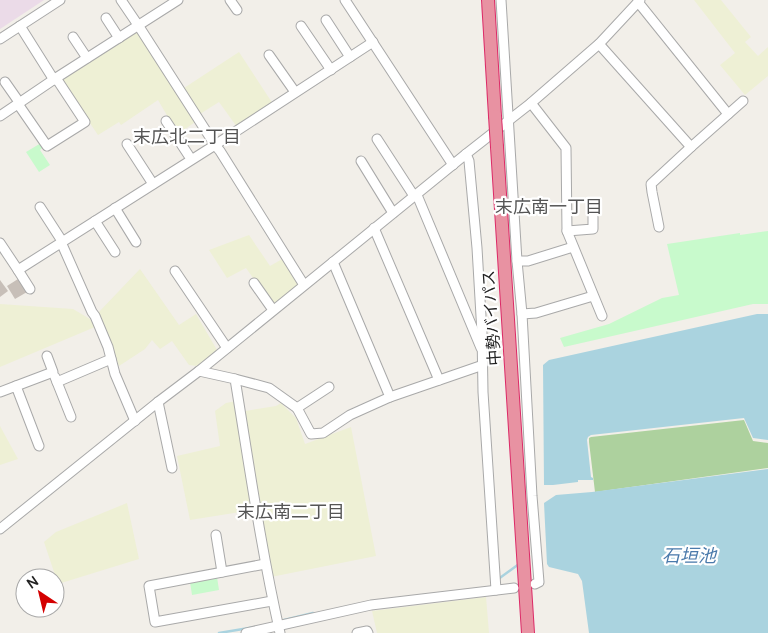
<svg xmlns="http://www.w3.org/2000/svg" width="768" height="633" font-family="Manrope,'Noto Sans JP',sans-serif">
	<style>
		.industrial { fill: #ebdbe8 }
		.farmland { fill: #eef0d5 }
		.forest { fill: #add19e }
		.park { fill: #c8facc }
		.water { fill: #aad3df }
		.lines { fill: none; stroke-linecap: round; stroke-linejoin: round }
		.stream { stroke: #aad3df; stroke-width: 2.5 }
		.building { fill: #c7bfb8 }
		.minor-casing { stroke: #a9a9a9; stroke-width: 11 }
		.highway-casing { stroke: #dc2a67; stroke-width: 14 }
		.minor { stroke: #fff; stroke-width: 9 }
		.highway { stroke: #e892a2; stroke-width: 12 }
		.highway-bridge-casing { stroke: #dc2a67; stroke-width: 14; stroke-linecap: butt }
		.highway-bridge { stroke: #e892a2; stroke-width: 12 }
		.labels { text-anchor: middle; stroke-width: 4.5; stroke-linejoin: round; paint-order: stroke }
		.street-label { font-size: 16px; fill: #222; stroke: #fff }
		.neighbourhood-label { font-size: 18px; fill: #555; stroke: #fff }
		.water-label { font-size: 18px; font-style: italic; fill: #4a7aab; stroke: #fff }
	</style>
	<rect width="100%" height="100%" fill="#f2efe9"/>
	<polygon class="industrial" points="0,0 44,0 0,29"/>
	<g class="farmland">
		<polygon points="694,0 721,0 751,37 745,42 758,56 768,47 768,76 745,95 720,65 735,53"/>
		<polygon points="138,29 198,120 178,134 158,100 121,125 119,122 98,135 60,79"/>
		<polygon points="239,52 273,104 237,127 219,102 200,114 184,88"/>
		<polygon points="249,235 270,266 284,258 300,284 273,306 246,268 227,278 209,250"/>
		<polygon points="140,269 179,325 196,314 217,350 197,366 189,365 172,341 160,349 152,340 145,349 119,366 98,313"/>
		<polygon points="0,304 73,309 90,319 95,327 0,367"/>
		<polygon points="236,401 253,510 190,520 177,456 220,446 215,411 226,403"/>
		<polygon points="281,403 296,418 305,444 351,427 376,556 271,577 263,531 263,519 245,411 276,406"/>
		<polygon points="0,426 18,459 0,465"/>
		<polygon points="127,503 139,559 58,584 44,542 56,532"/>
		<polygon points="486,597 489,633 377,633 372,611"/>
	</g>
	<polygon class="forest" points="744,420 753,441 768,443 768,468 595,492 589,442 589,438 591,437"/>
	<g class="park">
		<polygon points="41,143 43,147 40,150 50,165 39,172 26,152"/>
		<polygon points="768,231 768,304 753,304 564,347 560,338 609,324 662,298 679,295 667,244 740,233 740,235"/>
		<polygon points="217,577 219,590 192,595 190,582"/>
	</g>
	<g class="water">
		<polygon points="757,314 768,314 768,440 753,438 744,418 591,435 588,437 587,440 591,477 593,478 593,480 578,480 578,482 553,485 544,485 543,365 549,360"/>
		<polygon points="768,469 768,633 589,633 582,581 578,574 549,567 547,564 544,503 556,495 592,492"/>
	</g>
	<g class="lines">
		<g class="stream">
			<polyline points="497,580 519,564"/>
			<polyline points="280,621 313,613"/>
			<polyline points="219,633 255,627"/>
		</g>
	</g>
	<g class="building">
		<polygon points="18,279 27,292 15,299 7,286"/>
		<polygon points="0,280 8,291 0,297"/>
	</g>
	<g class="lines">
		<g class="minor-casing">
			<g id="minor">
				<polyline points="121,0 138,25 215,145 220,151 304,285"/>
				<polyline points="230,0 237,10"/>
				<polyline points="345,0 453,165"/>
				<polyline points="501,0 517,261 522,314 532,496 539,582 535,584"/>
				<polyline points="638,2 728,114"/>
				<polyline points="106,18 119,38"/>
				<polyline points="326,20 350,57"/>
				<polyline points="20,26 54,80"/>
				<polyline points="301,26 331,70"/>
				<polyline points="73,37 87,58"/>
				<polyline points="0,39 60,0"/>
				<polyline points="599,44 691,147 743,101"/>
				<polyline points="269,55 295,92"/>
				<polyline points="5,82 19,102"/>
				<polyline points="531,103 566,148 567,231 602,316"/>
				<polyline points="18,104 47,146 85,122 56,78"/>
				<polyline points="0,116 56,78 178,0"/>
				<polyline points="166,121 191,159"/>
				<polyline points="377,139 414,196"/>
				<polyline points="127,144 153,184"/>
				<polyline points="466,154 469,161 477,248 482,333 483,392 496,590"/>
				<polyline points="361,161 393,213"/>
				<polyline points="417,195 481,348"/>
				<polyline points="40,207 62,241"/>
				<polyline points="115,208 136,242"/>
				<polyline points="95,221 115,252"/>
				<polyline points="659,227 652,192 651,184 691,147"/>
				<polyline points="374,228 439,380"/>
				<polyline points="567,231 593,229 593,213"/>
				<polyline points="61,242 92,312 95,316 108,347 115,374 135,421"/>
				<polyline points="0,243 18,270 215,145 373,42"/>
				<polyline points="517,261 528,261 573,247"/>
				<polyline points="18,270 30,289"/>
				<polyline points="175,271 227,348"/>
				<polyline points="254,283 273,310"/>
				<polyline points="522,314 536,313 593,296"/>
				<path d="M199 371 235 379C249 464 261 549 280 633"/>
				<polyline points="55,377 71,417"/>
				<polyline points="235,379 269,388 297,408 329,387"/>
				<polyline points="57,382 111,359"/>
				<polyline points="16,386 53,372 47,356"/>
				<polyline points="0,392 16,386 39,446"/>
				<polyline points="390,397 483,365"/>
				<polyline points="158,402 172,468"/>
				<polyline points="297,408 311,434 323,433 350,415 390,397 333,262"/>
				<polyline points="0,529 158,402 199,371 466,154 531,103 599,44 640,0"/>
				<polyline points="216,535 222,572"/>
				<polyline points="265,564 149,586 155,622 272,601"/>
				<polyline points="246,633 371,605 514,588"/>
				<polyline points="357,633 367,631 368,633"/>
			</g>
		</g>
		<g class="highway-casing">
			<g id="highway">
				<polyline points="488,0 495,116"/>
				<polyline points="497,147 528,633"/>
			</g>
		</g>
		<use href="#minor" class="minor"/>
		<use href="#highway" class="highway"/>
		<g class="highway-bridge-casing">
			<polyline id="highway-bridge" points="495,116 497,147"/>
		</g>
		<use href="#highway-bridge" class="highway-bridge"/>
	</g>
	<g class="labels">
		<g class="street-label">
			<text transform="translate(491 318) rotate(-94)" y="6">中勢バイパス</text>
		</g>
		<g class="neighbourhood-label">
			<text x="187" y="143">末広北二丁目</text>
			<text x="549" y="213">末広南一丁目</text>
			<text x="291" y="518">末広南二丁目</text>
		</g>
		<g class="water-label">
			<text x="689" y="562">石垣池</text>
		</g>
	</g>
	<g transform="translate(40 593) rotate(325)"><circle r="24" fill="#ffffff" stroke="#a7a7a7"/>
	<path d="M0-4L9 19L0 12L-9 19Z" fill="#d40000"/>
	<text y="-8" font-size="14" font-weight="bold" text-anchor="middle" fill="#222222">N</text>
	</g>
</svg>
